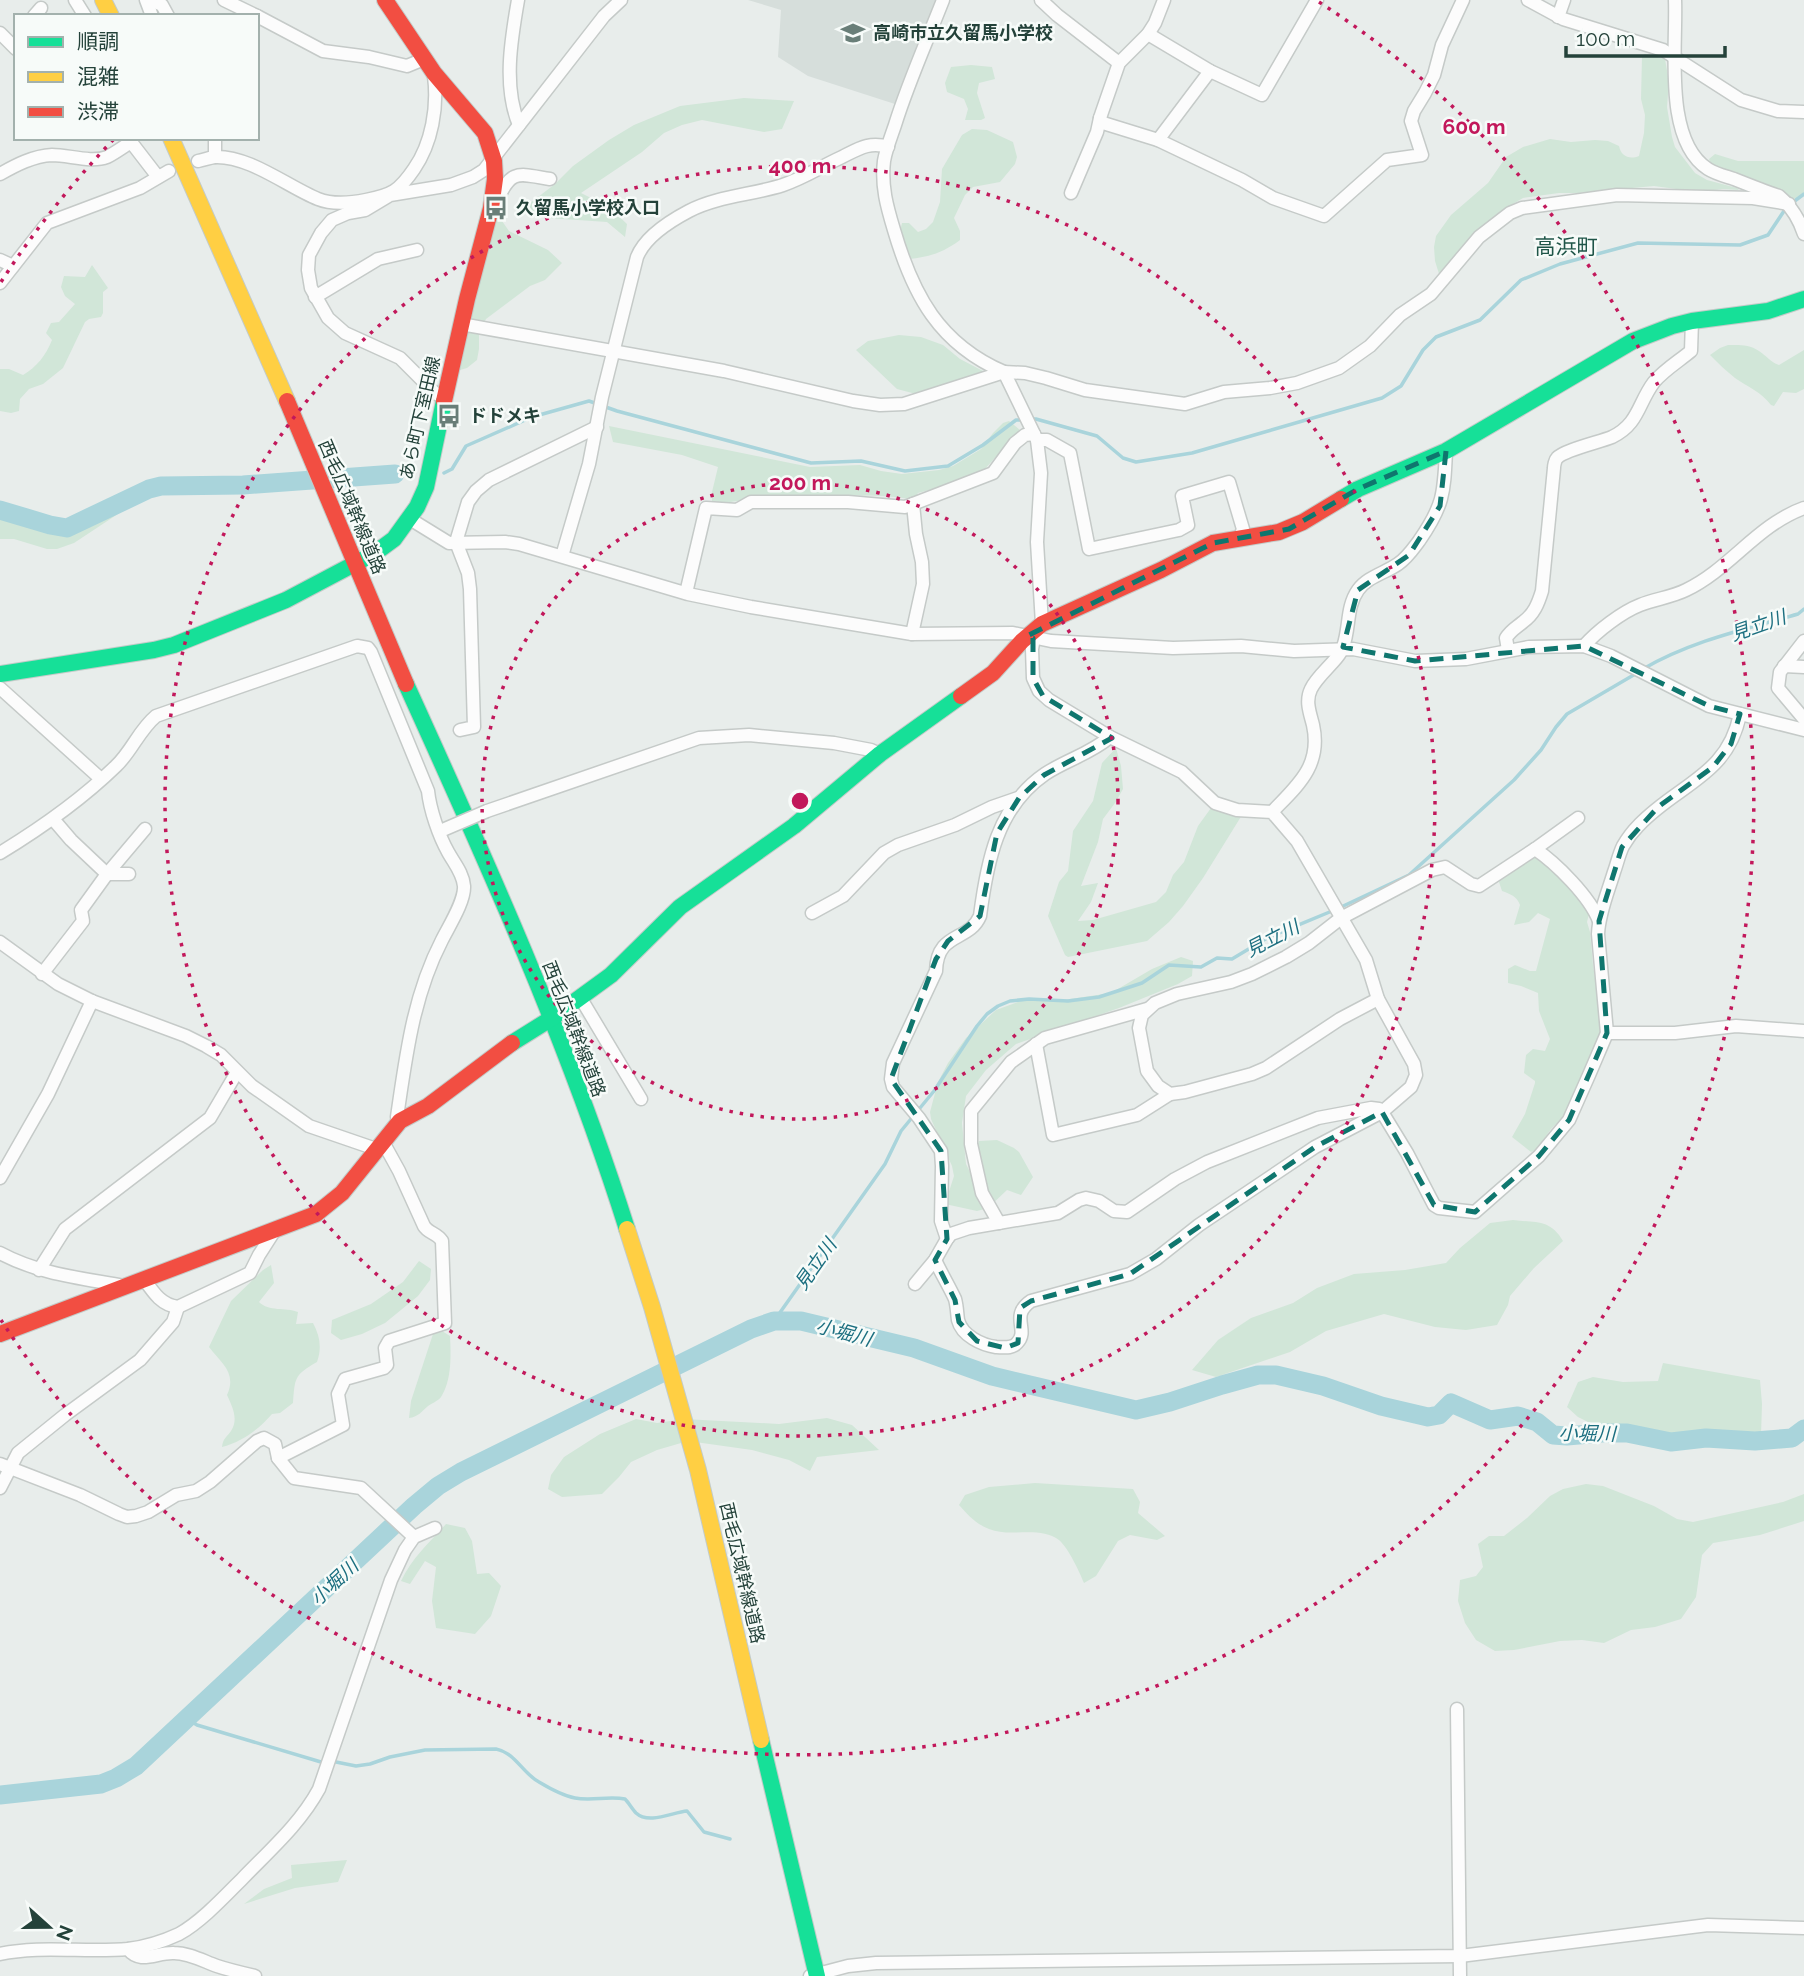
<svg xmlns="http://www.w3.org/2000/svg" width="1804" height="1976" font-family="Raleway,'Noto Sans JP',sans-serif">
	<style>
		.built { fill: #d6dedb }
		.green { fill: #d1e6d8 }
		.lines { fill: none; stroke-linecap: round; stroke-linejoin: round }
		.stream { stroke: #a9d4db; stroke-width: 3.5 }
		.river { stroke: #a9d4db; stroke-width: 19 }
		.street-casing { stroke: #c5cac8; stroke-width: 15 }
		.fast-casing { stroke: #c3cbc8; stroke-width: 18 }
		.slow-casing { stroke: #c3cbc8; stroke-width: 18 }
		.jam-casing { stroke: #c3cbc8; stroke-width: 18 }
		.street { stroke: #fcfcfc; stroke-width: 12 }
		.fast { stroke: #16e098; stroke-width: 16 }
		.slow { stroke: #ffcf43; stroke-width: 16 }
		.jam { stroke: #f24e42; stroke-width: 16 }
		.street-bridge-casing { stroke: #c5cac8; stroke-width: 15; stroke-linecap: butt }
		.street-bridge { stroke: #fcfcfc; stroke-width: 12 }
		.marked { fill: none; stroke: #0f766e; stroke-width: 5; stroke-dasharray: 14 9; stroke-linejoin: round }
		.ring { fill: none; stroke: #c2185b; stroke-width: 3.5; stroke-dasharray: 3.5 7 }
		.labels { text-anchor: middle; stroke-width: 5; stroke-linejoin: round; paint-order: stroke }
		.poi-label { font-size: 18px; font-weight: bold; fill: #24423a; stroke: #f7fbf9; text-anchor: start }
		.street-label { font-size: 18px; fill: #24423a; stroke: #f7fbf9 }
		.water-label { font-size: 19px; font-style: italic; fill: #1c6f80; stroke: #f7fbf9 }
		.quarter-label { font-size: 21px; fill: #1f5548; stroke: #f7fbf9 }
		.centre { fill: #c2185b; stroke: #f7fbf9; stroke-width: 3.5 }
		.ring-label { font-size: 21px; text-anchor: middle; font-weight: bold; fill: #c2185b; stroke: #f7fbf9; stroke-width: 5; stroke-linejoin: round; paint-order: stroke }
	</style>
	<rect width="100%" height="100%" fill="#e8edeb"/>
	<polygon class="built" points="748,0 941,0 898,105 808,76 778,57 781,10"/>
	<g class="green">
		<path d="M1645 54 1665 59 1669 82 1667 107 1672 137 1675 147 1695 173 1707 180 1737 188 1739 190 1723 189 1698 192 1654 186 1579 193H1559L1523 198 1506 208 1488 223 1440 277 1435 261 1434 247 1436 236 1451 215 1488 183 1506 157 1523 147 1550 139 1571 142 1595 140 1608 141 1619 146C1621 156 1629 160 1639 156L1644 133 1645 115 1641 99 1642 56Z"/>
		<polygon points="971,65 992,67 995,79 979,83 977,93 985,118 981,120 965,120 968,109 964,99 947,92 945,83 951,67"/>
		<polygon points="744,98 794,101 782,129 764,132 702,120 682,125 664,133 642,152 581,193 609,207 627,224 625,237 607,222 548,218 523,213 525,207 555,184 573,166 609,140 634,125 680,106"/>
		<path d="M972 129 987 130 1013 142 1017 157 1015 164 1000 182 973 187 965 195 954 218 960 231V240C944 252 930 257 909 259L900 231 902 223H909L918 232 926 229 933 222 940 202 942 169 962 135Z"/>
		<polygon points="1715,154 1738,161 1804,161 1804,196 1790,200 1712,167 1709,159"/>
		<polygon points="493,220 502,221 509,231 548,250 562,263 545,280 530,286 486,319 479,332 479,349 477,360 467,368 460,370"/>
		<path d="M92 265 108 288 103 292V313L101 317 89 319 85 322 63 368 43 384 29 389 20 399 19 411 11 413 0 411V369H9L23 375C37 367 46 355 52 340L46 333 51 323 59 322 75 304 65 296 61 287 64 276 85 277Z"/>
		<polygon points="899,335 921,337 943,345 960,359 985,372 916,394 897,389 856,350 868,341"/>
		<path d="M1728 345C1739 345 1749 344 1759 351 1767 356 1770 362 1779 365L1804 350V389L1796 393 1783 392 1774 406 1771 405C1761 392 1748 387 1735 378 1726 371 1718 363 1710 355L1720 348Z"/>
		<path d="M1009 421 1020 430 975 480 940 487 918 493 914 500C876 493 848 496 810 498 792 499 773 498 755 499 740 499 727 505 712 502V492L718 467 682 455 613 442 609 426 810 467 860 465 881 471 902 474 939 470 953 466 981 449 993 433 1003 423Z"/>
		<polygon points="128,496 131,498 130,506 74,543 57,549 47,549 14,539 0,539 0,504 52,519 72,520"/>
		<polygon points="1116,748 1121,766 1123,789 1115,803 1103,819 1098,842 1081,886 1098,883 1091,902 1078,921 1093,920 1156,902 1166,892 1173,875 1184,862 1198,826 1211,808 1242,815 1203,878 1183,906 1169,922 1147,941 1068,957 1065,955 1048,916 1059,882 1068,871 1073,831 1093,801 1102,763"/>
		<path d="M1530 856H1538L1543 858 1586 905 1589 914 1587 922 1590 932 1593 965 1603 1030 1581 1076 1566 1114 1551 1129 1537 1149 1531 1152 1512 1137 1525 1114 1535 1083V1081L1524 1073 1526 1055 1533 1049 1545 1051 1550 1039 1539 1011 1538 993 1521 986 1508 983V969L1515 965 1530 971H1536L1550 919 1538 913 1529 922 1514 925 1520 905C1517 896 1510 894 1502 891L1499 882 1502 875Z"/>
		<polygon points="1181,957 1193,961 1192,976 1178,984 1119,1008 1016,1044 986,1070 966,1096 962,1123 966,1164 974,1180 973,1158 979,1141 997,1140 1014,1148 1019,1152 1033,1177 1021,1195 1007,1190 988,1208 977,1211 945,1204 954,1176 952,1166 931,1119 930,1112 938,1082 948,1063 966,1038 996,1010 1021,1001 1063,1000 1111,993 1152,969"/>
		<path d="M1513 1220C1537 1223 1550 1219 1563 1241L1534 1268 1510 1296 1508 1305 1497 1325 1466 1330 1435 1327 1384 1314 1326 1331 1290 1352 1216 1377 1192 1370 1218 1340 1251 1318 1293 1303 1317 1288 1354 1274 1405 1270 1446 1263 1460 1248 1490 1223Z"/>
		<polygon points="419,1261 431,1269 430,1280 418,1296 385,1323 362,1334 341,1340 331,1333 332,1320 371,1304 403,1282"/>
		<path d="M271 1265 274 1283 259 1302C269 1312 285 1307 298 1312L296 1324 313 1323C320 1336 322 1348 317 1362 294 1375 295 1378 293 1403L280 1413 272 1414C259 1429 242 1442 222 1447 223 1438 227 1437 231 1431 239 1419 232 1406 227 1395 237 1373 222 1364 209 1347L231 1301 263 1270Z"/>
		<path d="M442 1331 450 1336C451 1355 452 1380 441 1397 438 1401 432 1403 428 1406 421 1412 418 1417 409 1418L411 1401 433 1334Z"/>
		<polygon points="1663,1363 1760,1380 1762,1404 1761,1435 1708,1432 1673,1435 1596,1426 1578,1417 1567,1407 1578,1382 1593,1377 1623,1382 1658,1381"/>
		<polygon points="827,1418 852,1425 879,1450 817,1457 810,1471 789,1460 752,1450 688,1441 657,1450 631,1462 619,1477 602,1494 562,1497 548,1489 551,1475 564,1457 600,1434 636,1419 657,1423 684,1419 779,1424"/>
		<path d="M1035 1483 1133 1489 1140 1502 1138 1513 1165 1536 1157 1540 1130 1535 1118 1541 1096 1576 1084 1583C1079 1571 1069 1549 1059 1540 1039 1525 1011 1538 989 1529 976 1524 968 1515 959 1505L965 1495 989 1487Z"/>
		<polygon points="1586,1484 1603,1486 1654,1506 1677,1519 1693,1522 1783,1502 1804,1494 1804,1521 1760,1535 1713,1543 1702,1555 1696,1597 1681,1619 1655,1627 1631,1630 1604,1643 1582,1640 1560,1641 1514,1650 1495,1651 1476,1640 1465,1623 1458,1601 1460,1580 1476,1576 1483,1567 1478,1544 1489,1536 1504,1536 1527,1518 1550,1496 1563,1489"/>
		<path d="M446 1524 465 1528 472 1541 477 1574 489 1573 501 1586 491 1616 475 1634 436 1628 432 1601 436 1567 425 1561 410 1584 401 1581C412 1558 429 1543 446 1524Z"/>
		<polygon points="347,1860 338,1882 295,1888 244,1904 264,1889 292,1878 291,1865"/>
	</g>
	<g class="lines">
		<g class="stream">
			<polyline points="1792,203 1804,194"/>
			<polyline points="1030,419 1036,419 1097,436 1123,458 1136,462 1192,453 1382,398 1401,386 1423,350 1436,337 1480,320 1521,280 1560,264 1638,243 1740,245 1768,235 1786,208"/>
			<polyline points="444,473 452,469 466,446 532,417 589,401 617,411 811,463 861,461 905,471 948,466 983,445 1016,420 1023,420"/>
			<path d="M1643 669C1691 641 1746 629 1798 614L1804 609"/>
			<polyline points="1339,908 1409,875 1514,780 1541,750 1556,727 1567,714 1637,673"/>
			<polyline points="774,1321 885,1164 901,1131 934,1091 977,1026 987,1014 998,1006 1010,1001 1029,999 1068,1001 1099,997 1142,983 1169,965 1201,967 1217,958 1232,959 1267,938 1332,911"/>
			<polyline points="186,1718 197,1725 321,1762"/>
			<path d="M336 1762 356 1766 370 1764 390 1757 425 1750 496 1749C516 1753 522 1773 539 1782 549 1788 564 1796 575 1798 591 1801 609 1796 625 1799 629 1803 632 1809 636 1813 649 1825 673 1812 687 1811L704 1832 730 1839"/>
		</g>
		<g class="river">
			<polyline points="0,510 50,525 67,528 149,489 161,486 243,485 395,474"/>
			<polyline points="0,1795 101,1784 116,1778 136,1766 414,1506 438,1486 461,1472 751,1329 774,1321 801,1321 914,1348 992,1376 1136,1410 1170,1402 1222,1385 1258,1375 1276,1375 1323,1386 1381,1406 1428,1417 1439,1415 1451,1403 1490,1420 1518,1416 1537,1422 1553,1435 1567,1436 1601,1433 1627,1433 1671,1442 1706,1438 1755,1441 1792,1438 1804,1429"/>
		</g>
		<g class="street-casing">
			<g id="street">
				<polyline points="75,0 85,16"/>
				<polyline points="146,0 152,16"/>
				<polyline points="150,0 162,5 168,16"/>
				<polyline points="224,0 257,16"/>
				<path d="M518 0C511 40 503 87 519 125"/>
				<path d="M943 0C927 41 908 83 895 125 891 137 886 149 884 161 881 186 887 207 894 230 913 295 939 344 1004 372L1037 440 1041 473 1037 542 1042 624"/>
				<polyline points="1041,0 1057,15 1119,63"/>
				<polyline points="1164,0 1155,23 1148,34 1119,63 1102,112 1100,118 1103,123 1158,140 1242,180 1273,198 1324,216 1387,160 1422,155 1411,121 1414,111 1425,93 1434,75 1442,45 1463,0"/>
				<polyline points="1528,0 1563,19 1663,50 1741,100 1778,111 1804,112"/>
				<path d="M1675 0C1677 47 1663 140 1708 169 1716 174 1725 176 1734 179 1749 185 1764 191 1779 196 1791 206 1799 219 1804 234"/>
				<polyline points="34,16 41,8"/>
				<polyline points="257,16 323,51 369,57 407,66 424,59"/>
				<polyline points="1558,17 1564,0"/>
				<polyline points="0,33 16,49"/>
				<polyline points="1148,34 1210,71 1262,95 1317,0"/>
				<polyline points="1158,140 1210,71"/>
				<polyline points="215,157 215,138"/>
				<path d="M198 161C203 160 209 158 214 157 249 155 288 187 318 199 333 205 351 203 366 200 392 195 399 191 414 169 432 143 438 107 434 76"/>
				<path d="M0 174C16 165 33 156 52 155 69 155 91 163 107 157 115 153 123 147 131 142L158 177"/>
				<polyline points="1071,193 1097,132 1100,118"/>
				<path d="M497 201C511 168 519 174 550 179"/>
				<polyline points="0,260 13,266"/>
				<polyline points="0,283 47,223 140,188 169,171"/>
				<polyline points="315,297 378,259 417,250"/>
				<polyline points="461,324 724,371 853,401 880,405 904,404 1004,372 1025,373 1046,378 1085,390 1185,404 1224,392 1270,388 1297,383 1339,368 1370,346 1400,315 1431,294 1479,237 1510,213 1522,208 1617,195 1753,198 1789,204"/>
				<polyline points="444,397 436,394 400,358 345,333 328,318 311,288 308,270 309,255 321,233 332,220 348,213 365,210 390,195 451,185 473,177 484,170 604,16 621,0"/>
				<polyline points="1037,440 1047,440 1070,453 1089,549 1179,530 1188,525 1182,496 1229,482 1243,529 1240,537"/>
				<polyline points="410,519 449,543 505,542 519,544 688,594 751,607 912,634 1013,633 1051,641 1173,648 1241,646 1294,651 1353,649 1415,661 1466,659 1529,647 1584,646 1611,656 1709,706 1804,730"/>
				<path d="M562 556 589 464 602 397 637 257C645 237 670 221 689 211 718 196 752 195 783 185 804 178 822 166 842 157 858 149 870 141 888 147"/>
				<polyline points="686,593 706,508 737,510 751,502 848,502 905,507 993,473 1015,443 1025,435 1034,434"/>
				<polyline points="912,634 923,584 922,562 916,534 913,504"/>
				<polyline points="1804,641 1780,672 1778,688 1804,719"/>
				<path d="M1584 646C1597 631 1622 612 1640 605 1655 599 1672 597 1686 590 1730 569 1757 525 1804 508"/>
				<path d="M1508 650 1506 638C1511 630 1516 628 1523 622 1534 614 1538 604 1542 591L1554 468C1554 466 1555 460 1557 458 1564 450 1600 442 1612 437 1639 424 1638 403 1654 382 1664 370 1679 361 1691 351L1692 321"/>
				<polyline points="1784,666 1804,667"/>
				<polyline points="0,688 101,779"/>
				<polyline points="460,730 474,727 470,589 468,573 456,542 468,502 476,491 489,480 597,427"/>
				<polyline points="487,811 699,738 749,735 834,743 871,750 880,754"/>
				<path d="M1272 812C1297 786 1322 766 1313 725 1310 713 1305 701 1311 689 1318 674 1339 660 1343 647 1350 628 1346 607 1358 590 1367 577 1385 573 1398 564 1407 558 1413 549 1419 541 1444 505 1444 493 1446 451"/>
				<polyline points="53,819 71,840 107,874 129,874"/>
				<path d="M1535 849C1556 863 1590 897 1599 921"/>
				<path d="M0 853C41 828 81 800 116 766 132 751 139 730 156 716L357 646 368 648 371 652 428 791C430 810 439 836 448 852 454 863 463 873 464 886 465 901 449 926 442 940 413 996 406 1056 397 1117L400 1121"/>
				<polyline points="812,913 843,896 884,853 898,845 955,825 992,807 1018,798"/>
				<polyline points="0,942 58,984 92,1001 186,1036 206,1046 221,1055 252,1086 309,1126 376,1149"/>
				<polyline points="42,974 83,921 81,910 107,874 145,829"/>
				<polyline points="580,997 641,1099"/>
				<polyline points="1378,999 1340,1019 1266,1068 1252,1074 1185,1092 1170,1094 1158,1086 1147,1071 1139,1028 1142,1015 1155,1003 1177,994 1231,982 1252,974 1286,957 1309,943 1341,918 1432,870 1445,867 1471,884 1479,886 1535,849 1578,818"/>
				<polyline points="1607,1033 1675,1033 1736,1026 1804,1031"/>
				<polyline points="1036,1044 1053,1135 1137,1115 1170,1094"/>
				<polyline points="0,1178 48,1094 92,1001"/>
				<polyline points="999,1223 982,1193 971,1144 971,1111 1011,1062 1045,1038 1147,1009"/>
				<path d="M947 1239 941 1221 942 1166 941 1151 919 1118 893 1087 891 1079 893 1063 936 971C937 931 969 942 980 916 987 862 997 807 1045 774 1066 760 1090 754 1110 737"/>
				<path d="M0 1253C39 1274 81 1278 124 1286"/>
				<path d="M935 1260C941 1273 949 1286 955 1299 957 1306 957 1313 958 1320 962 1336 982 1345 996 1347 1003 1347 1012 1349 1017 1343 1030 1330 1009 1316 1031 1301L1130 1274 1156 1259 1199 1225 1315 1147 1382 1112 1411 1087 1416 1075 1414 1064 1378 999 1366 960 1297 841 1272 812 1237 810 1215 803 1182 772 1110 737 1049 700 1039 691 1033 678 1032 649 1034 638"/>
				<polyline points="39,1270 65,1229 210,1118 237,1072"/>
				<path d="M144 1279C153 1292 161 1305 178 1307L250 1273 259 1255 275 1230"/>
				<path d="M915 1284 935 1260 947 1239 951 1234 969 1228 1058 1213 1079 1200 1086 1198 1099 1201 1114 1211 1127 1212 1175 1179 1207 1162 1318 1118 1371 1108 1379 1109 1382 1112 1407 1153 1434 1205 1439 1208 1475 1212 1539 1156 1569 1120 1589 1075 1607 1033 1598 934C1599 913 1608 892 1614 872 1617 864 1619 854 1623 846 1627 839 1633 831 1639 825 1678 784 1728 776 1740 714"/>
				<path d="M278 1458 343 1425 338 1394 345 1379 384 1368 387 1365 385 1348 389 1341 445 1323 442 1241C437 1233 428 1233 424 1226L399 1171 383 1142"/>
				<polyline points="0,1464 80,1495 119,1514 127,1517 136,1516 148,1512 176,1495 196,1491 210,1482 257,1441 264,1438 275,1444 278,1458 294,1478 361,1488 414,1537"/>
				<polyline points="0,1488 18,1453 65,1415 140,1360 173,1322 178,1307"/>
				<polyline points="1457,1709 1460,1976"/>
				<path d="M128 1949C140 1965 157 1952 174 1953 189 1953 203 1961 217 1966 229 1970 242 1973 255 1976"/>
				<path d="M0 1954C41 1945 86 1953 128 1949 144 1947 164 1941 179 1934 201 1922 225 1896 243 1878 270 1850 300 1824 319 1789L391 1580 405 1550 414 1537 435 1528"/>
				<polyline points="810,1976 848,1966 876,1963 1460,1956 1708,1925 1804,1928"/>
			</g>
		</g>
		<g class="fast-casing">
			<g id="fast">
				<polyline points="1341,499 1358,489 1446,451 1633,341 1672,326 1692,321 1768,311 1804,299"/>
				<polyline points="0,674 154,650 174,645 286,600 375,553 394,539 417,507 426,487 444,401"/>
				<path d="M406 684C487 862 568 1042 627 1229"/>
				<polyline points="512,1043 552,1018 611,975 680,907 794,826 880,754 961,696"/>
				<polyline points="761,1740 817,1976"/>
			</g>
		</g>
		<g class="slow-casing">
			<g id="slow">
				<polyline points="103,0 111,16"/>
				<polyline points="171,138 287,401"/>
				<polyline points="627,1229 652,1307 698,1470 761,1740"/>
			</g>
		</g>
		<g class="jam-casing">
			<g id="jam">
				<polyline points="385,0 434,73 485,133 494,161 495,179 491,208 467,299 444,401"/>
				<polyline points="287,401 406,684"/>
				<polyline points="961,696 993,673 1022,641 1042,624 1161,570 1213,543 1279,532 1303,522 1341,499"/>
				<polyline points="0,1334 316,1214 342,1193 400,1121 428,1106 512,1043"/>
			</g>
		</g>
		<use href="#street" class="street"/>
		<use href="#fast" class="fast"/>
		<use href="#slow" class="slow"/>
		<use href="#jam" class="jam"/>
		<g class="street-bridge-casing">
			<polyline id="street-bridge" points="445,829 487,811"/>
		</g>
		<use href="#street-bridge" class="street-bridge"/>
	</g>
	<path class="marked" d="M1446 451 1440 506 1409 555 1358 590 1343 647 1415 661 1584 646 1709 706 1740 714 1731 744 1713 767 1658 807 1622 847 1599 921 1607 1033 1569 1120 1539 1156 1475 1212 1434 1205 1382 1112 1315 1147 1130 1274 1031 1301 1020 1308 1018 1343 1005 1348 977 1341 959 1322 955 1300 935 1260 947 1239 941 1151 891 1079 936 959 948 941 980 916 997 833 1019 798 1044 775 1112 738 1043 696 1033 678V638L1027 636 1213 543 1289 529 1358 489Z"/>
	<g class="ring">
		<circle cx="800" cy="801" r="318"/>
		<circle cx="800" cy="801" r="635"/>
		<path d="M1 282A953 953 0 0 1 114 139M1319 2A953 953 0 1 1 1 1320"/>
	</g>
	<defs>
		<g id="school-bare" transform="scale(1.89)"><path d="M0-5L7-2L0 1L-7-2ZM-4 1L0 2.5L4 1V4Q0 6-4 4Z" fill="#697e78" stroke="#f7fbf9" stroke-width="2.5" paint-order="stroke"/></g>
		<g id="bus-bare" transform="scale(1.89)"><path d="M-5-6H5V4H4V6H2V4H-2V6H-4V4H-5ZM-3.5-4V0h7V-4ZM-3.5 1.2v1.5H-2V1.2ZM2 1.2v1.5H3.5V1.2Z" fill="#697e78" stroke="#f7fbf9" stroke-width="2.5" paint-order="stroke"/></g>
	</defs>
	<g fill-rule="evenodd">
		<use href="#school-bare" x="853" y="33"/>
		<use href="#bus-bare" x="496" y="208"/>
		<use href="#bus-bare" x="449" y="416"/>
	</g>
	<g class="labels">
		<g class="poi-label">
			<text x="873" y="39">高崎市立久留馬小学校</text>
			<text x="516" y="214">久留馬小学校入口</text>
			<text x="469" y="422">ドドメキ</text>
		</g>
		<g class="street-label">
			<text transform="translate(420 418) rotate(-77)" y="6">あら町下室田線</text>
			<text transform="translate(352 507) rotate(67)" y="6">西毛広域幹線道路</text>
			<text transform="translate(574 1029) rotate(69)" y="6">西毛広域幹線道路</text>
			<text transform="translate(742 1573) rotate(77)" y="6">西毛広域幹線道路</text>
		</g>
		<g class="water-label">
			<text transform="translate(1758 625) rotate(-19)" y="7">見立川</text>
			<text transform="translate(1272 938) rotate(-27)" y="7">見立川</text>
			<text transform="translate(815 1264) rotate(-55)" y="7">見立川</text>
			<text transform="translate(844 1332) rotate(15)" y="7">小堀川</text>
			<text transform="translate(1587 1433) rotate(1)" y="7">小堀川</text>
			<text transform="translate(334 1582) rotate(-43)" y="7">小堀川</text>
		</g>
		<g class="quarter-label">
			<text x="1566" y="254">高浜町</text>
		</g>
	</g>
	<circle cx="800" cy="801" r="10" class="centre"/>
	<g class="ring-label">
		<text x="1474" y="134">600 m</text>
		<text x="800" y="173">400 m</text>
		<text x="800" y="490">200 m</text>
	</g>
	<rect x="14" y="14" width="245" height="126" fill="#f7fbf9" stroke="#a3b1ad" stroke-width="2"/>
	<rect x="28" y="37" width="35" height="10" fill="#16e098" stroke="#a3b1ad" stroke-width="2"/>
	<text x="77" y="49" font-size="21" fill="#24423a">順調</text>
	<rect x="28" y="72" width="35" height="10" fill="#ffcf43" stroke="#a3b1ad" stroke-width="2"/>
	<text x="77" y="84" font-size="21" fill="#24423a">混雑</text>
	<rect x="28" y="107" width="35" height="10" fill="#f24e42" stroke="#a3b1ad" stroke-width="2"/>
	<text x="77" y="119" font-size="21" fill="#24423a">渋滞</text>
	<g transform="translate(49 1927) rotate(111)" stroke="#f7fbf9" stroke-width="5" paint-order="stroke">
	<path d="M0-5L12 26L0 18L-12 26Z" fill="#24423a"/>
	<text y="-10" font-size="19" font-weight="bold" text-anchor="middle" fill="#24423a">N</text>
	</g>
	<path d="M1566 46v10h159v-10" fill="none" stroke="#24423a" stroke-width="3.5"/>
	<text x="1576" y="46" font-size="21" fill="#24423a" stroke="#f7fbf9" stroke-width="5" paint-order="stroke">100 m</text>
</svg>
